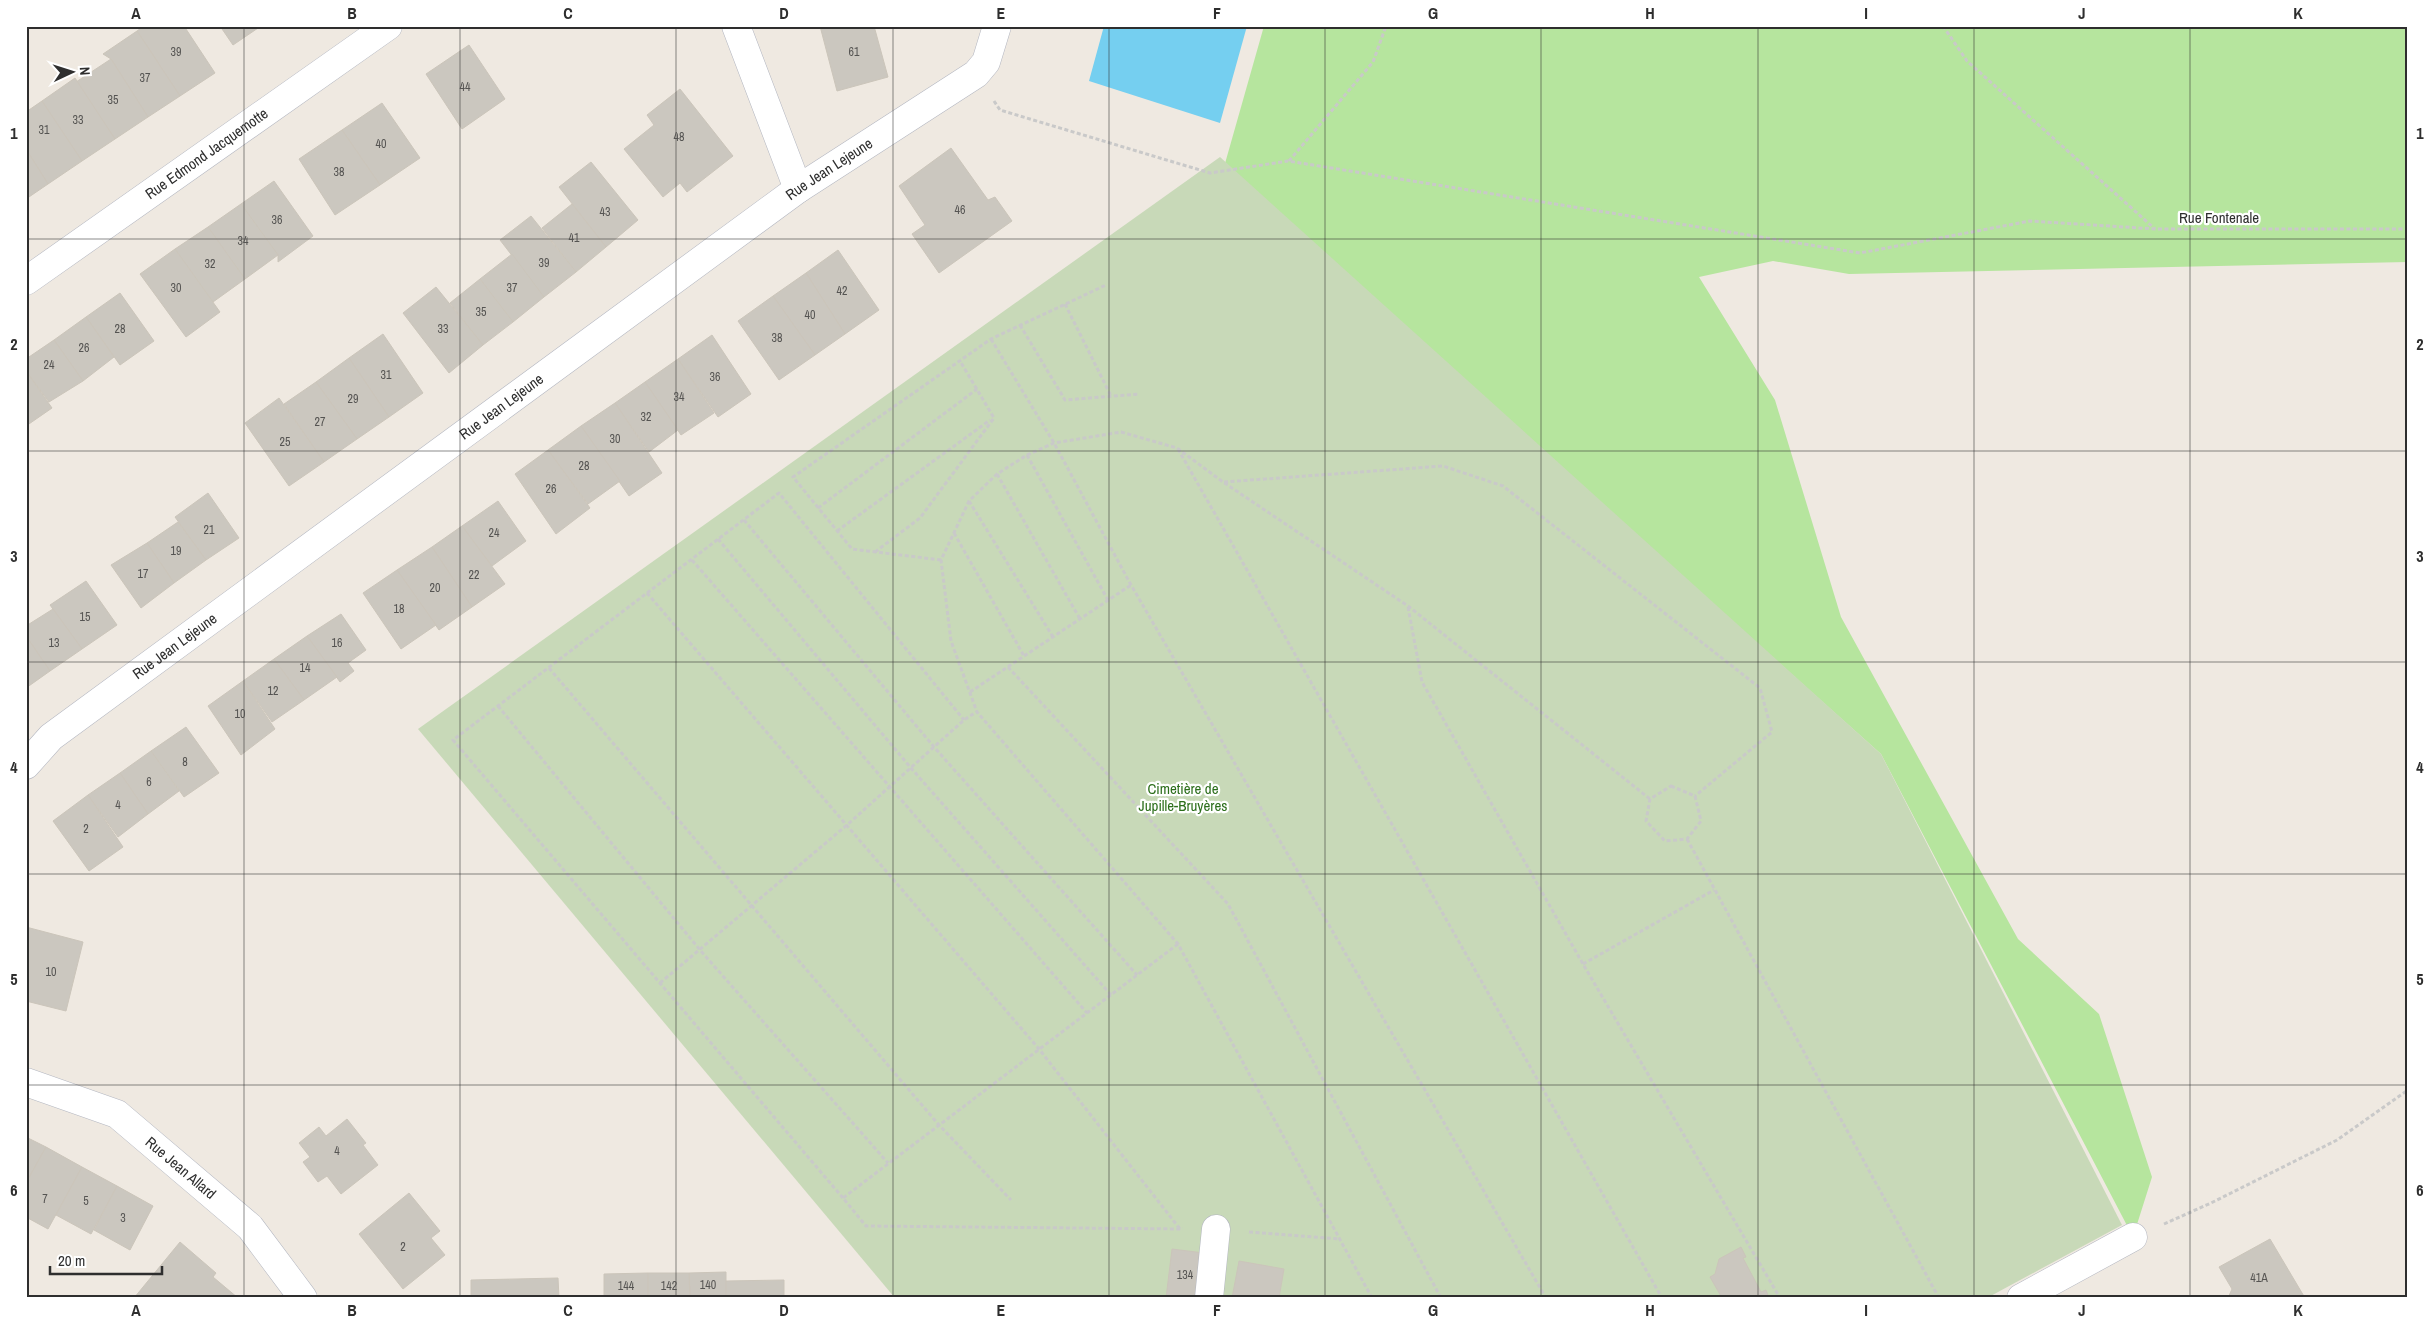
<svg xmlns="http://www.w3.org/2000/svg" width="2434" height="1324" font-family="'Archivo Narrow',sans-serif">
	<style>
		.green { fill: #b6e59e }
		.cemetery { fill: #c8d9b8 }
		.water { fill: #75cff0 }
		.building { fill: #cbc7bf; stroke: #cbc5ba }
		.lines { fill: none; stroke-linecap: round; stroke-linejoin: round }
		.minor-casing { stroke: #b4b7c1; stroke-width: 29 }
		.path { stroke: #c9c9c9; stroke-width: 3; stroke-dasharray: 4 2.5; stroke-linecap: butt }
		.minor { stroke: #fff; stroke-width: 28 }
		.grid { fill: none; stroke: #2e2e2e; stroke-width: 1; stroke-opacity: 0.55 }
		.labels { text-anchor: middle; stroke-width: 4.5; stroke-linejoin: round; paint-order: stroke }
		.number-label { font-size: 12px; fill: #555452 }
		.street-label { font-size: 15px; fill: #2e2e2e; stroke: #fff }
		.park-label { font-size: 15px; fill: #2c6e1b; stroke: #fff }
		.neatline { fill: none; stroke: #2e2e2e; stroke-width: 2 }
		.grid-label { font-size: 16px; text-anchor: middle; font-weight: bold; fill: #2e2e2e }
	</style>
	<rect width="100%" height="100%" fill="#efe9e1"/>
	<polygon class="green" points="1264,26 2408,26 2408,262 1849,274 1773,261 1699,277 1775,400 1841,617 2018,939 2099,1014 2152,1177 2133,1237 1881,754 1224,167"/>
	<polygon class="cemetery" points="1220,157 1881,754 2122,1225 1987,1298 895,1298 418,729"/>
	<polygon class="water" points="1104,26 1247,26 1220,123 1089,81"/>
	<g class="building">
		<polygon points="144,26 184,26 215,73 180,96 137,31"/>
		<polygon points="220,26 261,26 233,45"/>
		<polygon points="820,26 874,26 888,77 837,91"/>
		<polygon points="137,31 180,96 148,117 111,59 103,54"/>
		<polygon points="469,45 505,99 462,129 426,74"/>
		<polygon points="111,59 148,117 115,139 76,82"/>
		<polygon points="75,78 115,139 82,161 42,101"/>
		<polygon points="680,89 733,156 687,192 680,183 663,197 624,149 654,125 647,115"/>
		<polygon points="42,101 82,161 48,184 26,149 26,112"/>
		<polygon points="382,103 420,158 380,185 342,130"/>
		<polygon points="342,130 380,185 335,215 299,159"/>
		<polygon points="951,148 988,200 995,197 1012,221 939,273 912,234 925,225 899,186"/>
		<polygon points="26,149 48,184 26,199"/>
		<polygon points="591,162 638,220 606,247 559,187"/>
		<polygon points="274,181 313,236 278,262 278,255 241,204"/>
		<polygon points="241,204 278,255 245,279 208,227"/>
		<polygon points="572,204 606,247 576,272 542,228"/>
		<polygon points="531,216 576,272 544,297 500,240"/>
		<polygon points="208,227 245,279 213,302 175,249"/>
		<polygon points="175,249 220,312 186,337 140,274"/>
		<polygon points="838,250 879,310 845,334 806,273"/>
		<polygon points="512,254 544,297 513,322 480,279"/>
		<polygon points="806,273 845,334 815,355 773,296"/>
		<polygon points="480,279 513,322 483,345 450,303"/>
		<polygon points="436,287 483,345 449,373 403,313"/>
		<polygon points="120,293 154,341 120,365 86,317"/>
		<polygon points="773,296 815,355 779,380 738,321"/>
		<polygon points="86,317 114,357 83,381 54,340"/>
		<polygon points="383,334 423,393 389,417 349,358"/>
		<polygon points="712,335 751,394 718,417 678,359"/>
		<polygon points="54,340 83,381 49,402 26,371 26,359"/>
		<polygon points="349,358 389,417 357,439 316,382"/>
		<polygon points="678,359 714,413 681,435 645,382"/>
		<polygon points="26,371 52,408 26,426"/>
		<polygon points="316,382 357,439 324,462 284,404"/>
		<polygon points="645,382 678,430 649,452 615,403"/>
		<polygon points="279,398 324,462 289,486 245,423"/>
		<polygon points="615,403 662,473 629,496 581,426"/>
		<polygon points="581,426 620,481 588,504 548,450"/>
		<polygon points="548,450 590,508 556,534 515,474"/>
		<polygon points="208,493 239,538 206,560 175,517"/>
		<polygon points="498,501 526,541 492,566 462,526"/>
		<polygon points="178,522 206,560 174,583 147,543"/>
		<polygon points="462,526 505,584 472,607 432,547"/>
		<polygon points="147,543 174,583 141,608 111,565"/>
		<polygon points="432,547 472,607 439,630 397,570"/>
		<polygon points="397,570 436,625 401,649 363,593"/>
		<polygon points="86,581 117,625 82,649 50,605"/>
		<polygon points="53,609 82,649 50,671 26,636 26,626"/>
		<polygon points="341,614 366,650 348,663 354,671 340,682 307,636"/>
		<polygon points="26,636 50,671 26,688"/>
		<polygon points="307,636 337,677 304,700 274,659"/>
		<polygon points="274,659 304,700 272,722 243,681"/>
		<polygon points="243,681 275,729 241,755 208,706"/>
		<polygon points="186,727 219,773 184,797 151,751"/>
		<polygon points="151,751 179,791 148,814 120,773"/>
		<polygon points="120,773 148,814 118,837 88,795"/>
		<polygon points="88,795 123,847 89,871 53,821"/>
		<polygon points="26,927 83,942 66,1011 26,1001"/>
		<polygon points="347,1119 366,1143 363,1145 378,1165 341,1194 327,1176 318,1182 303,1162 310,1157 299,1143 319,1127 326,1136"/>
		<polygon points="26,1137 46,1147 26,1183"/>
		<polygon points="46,1147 82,1167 48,1229 26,1217 26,1183"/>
		<polygon points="82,1167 117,1186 91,1234 56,1215"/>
		<polygon points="117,1186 153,1206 130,1250 94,1230"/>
		<polygon points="409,1193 440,1231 431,1238 445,1255 403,1289 359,1234"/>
		<polygon points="2270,1239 2305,1298 2228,1298 2232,1289 2219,1267"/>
		<polygon points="180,1242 216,1273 213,1277 238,1298 134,1298"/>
		<polygon points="1741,1247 1746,1257 1743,1258 1761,1292 1766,1290 1769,1298 1722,1298 1710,1277 1715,1274 1719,1259"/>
		<polygon points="1172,1249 1204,1253 1199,1298 1166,1298"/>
		<polygon points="1239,1261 1284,1269 1279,1298 1232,1298"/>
		<polygon points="726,1272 726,1298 690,1298 689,1273"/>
		<polygon points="648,1273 648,1298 604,1298 604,1274"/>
		<polygon points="648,1273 689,1273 690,1298 648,1298"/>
		<polygon points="558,1278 559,1298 471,1298 471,1280"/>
		<polygon points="784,1280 784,1298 726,1298 726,1281"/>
	</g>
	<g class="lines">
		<g class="minor-casing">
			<g id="minor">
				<polyline points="736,26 798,189"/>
				<path id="s1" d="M26 281 388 26"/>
				<path id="s2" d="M26 765 51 737 798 189 976 74 986 62 997 26"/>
				<path id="s3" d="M26 1082 117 1114 250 1227 303 1298"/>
				<polyline points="1209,1298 1216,1229"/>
				<polyline points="2021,1298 2133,1237"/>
			</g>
		</g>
		<g class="path">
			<polyline points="1943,26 1967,61 2155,229"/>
			<polyline points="994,101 1000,110 1210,173 1288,161 1860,253 2030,221 2155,229 2408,229"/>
			<polyline points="1289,161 1373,62 1386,26"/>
			<polyline points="1065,304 1111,396"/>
			<polyline points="1020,325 1065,400 1139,394"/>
			<polyline points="991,339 1054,443 1131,585 1546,1298"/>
			<polyline points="1178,449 1662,1298"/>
			<polyline points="1027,455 1108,600"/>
			<polyline points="997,474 1080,619"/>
			<polyline points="1224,482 1443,466 1503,486 1760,688 1772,732 1695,796"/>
			<polyline points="969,501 1053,637"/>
			<polyline points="818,508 977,389"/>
			<polyline points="744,520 934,747 1137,975"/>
			<polyline points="837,531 990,420"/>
			<polyline points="954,533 1024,656"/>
			<polyline points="718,539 911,768 1111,995"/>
			<polyline points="875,552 920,518 994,418 960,361"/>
			<polyline points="692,560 1087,1013"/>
			<polyline points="941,560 852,549 793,477 991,339 1106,285"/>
			<polyline points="647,593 1039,1049 1180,1229"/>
			<polyline points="1408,607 1422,682 1583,964 1780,1298"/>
			<polyline points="1008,667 1228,904 1441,1298"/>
			<polyline points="549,668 939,1125 1011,1200"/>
			<polyline points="970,692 1131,585"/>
			<polyline points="498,706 700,950 888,1163"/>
			<polygon points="1671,786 1695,796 1701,821 1687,839 1665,841 1646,821 1650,799"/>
			<polyline points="1687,839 1939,1298"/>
			<polyline points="1178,944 843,1198 866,1226 1183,1229"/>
			<polyline points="1583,964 1714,890"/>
			<polyline points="660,983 847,825 964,720 976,712"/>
			<polyline points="843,1198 453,740 779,493 964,720"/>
			<polyline points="2164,1224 2211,1203 2337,1140 2408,1090"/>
			<polyline points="1249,1232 1340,1239"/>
			<polyline points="1372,1298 1178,944 977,712 951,641 941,560 969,501 997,474 1027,455 1054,443 1121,432 1177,448 1223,482 1408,606 1650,799"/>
		</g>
		<use href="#minor" class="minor"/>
	</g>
	<path class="grid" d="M244 26V1298M460 26V1298M676 26V1298M893 26V1298M1109 26V1298M1325 26V1298M1541 26V1298M1758 26V1298M1974 26V1298M2190 26V1298M26 239H2408M26 451H2408M26 662H2408M26 874H2408M26 1085H2408"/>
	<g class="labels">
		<g class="number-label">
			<text x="176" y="56">39</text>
			<text x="854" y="56">61</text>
			<text x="145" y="82">37</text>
			<text x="465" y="91">44</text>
			<text x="113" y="104">35</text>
			<text x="78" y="124">33</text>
			<text x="44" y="134">31</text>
			<text x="679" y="141">48</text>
			<text x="381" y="148">40</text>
			<text x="339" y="176">38</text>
			<text x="960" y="214">46</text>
			<text x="605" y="216">43</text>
			<text x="277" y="224">36</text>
			<text x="574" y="242">41</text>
			<text x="243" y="245">34</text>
			<text x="544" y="267">39</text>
			<text x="210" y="268">32</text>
			<text x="176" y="292">30</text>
			<text x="512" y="292">37</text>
			<text x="842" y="295">42</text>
			<text x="481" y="316">35</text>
			<text x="810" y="319">40</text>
			<text x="120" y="333">28</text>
			<text x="443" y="333">33</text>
			<text x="777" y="342">38</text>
			<text x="84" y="352">26</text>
			<text x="49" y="369">24</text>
			<text x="386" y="379">31</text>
			<text x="715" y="381">36</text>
			<text x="679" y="401">34</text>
			<text x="353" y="403">29</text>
			<text x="646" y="421">32</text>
			<text x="320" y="426">27</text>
			<text x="615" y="443">30</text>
			<text x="285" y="446">25</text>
			<text x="584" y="470">28</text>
			<text x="551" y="493">26</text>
			<text x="209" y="534">21</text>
			<text x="494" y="537">24</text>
			<text x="176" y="555">19</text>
			<text x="143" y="578">17</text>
			<text x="474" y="579">22</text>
			<text x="435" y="592">20</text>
			<text x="399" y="613">18</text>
			<text x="85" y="621">15</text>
			<text x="54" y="647">13</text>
			<text x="337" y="647">16</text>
			<text x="305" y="672">14</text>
			<text x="273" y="695">12</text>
			<text x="240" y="718">10</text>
			<text x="185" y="766">8</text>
			<text x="149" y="786">6</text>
			<text x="118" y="809">4</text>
			<text x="86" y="833">2</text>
			<text x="51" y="976">10</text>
			<text x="337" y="1155">4</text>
			<text x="45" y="1203">7</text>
			<text x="86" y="1205">5</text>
			<text x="123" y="1222">3</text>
			<text x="403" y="1251">2</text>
			<text x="1185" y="1279">134</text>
			<text x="2259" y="1282">41A</text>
			<text x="708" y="1289">140</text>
			<text x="626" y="1290">144</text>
			<text x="669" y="1290">142</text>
		</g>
		<g class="street-label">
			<text dy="5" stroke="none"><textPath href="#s1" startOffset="221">Rue Edmond Jacquemotte</textPath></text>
			<text dy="5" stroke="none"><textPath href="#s2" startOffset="1001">Rue Jean Lejeune</textPath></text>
			<text x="2219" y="223">Rue Fontenale</text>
			<text dy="5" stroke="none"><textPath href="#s2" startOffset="596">Rue Jean Lejeune</textPath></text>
			<text dy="5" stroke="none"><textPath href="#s2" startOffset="191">Rue Jean Lejeune</textPath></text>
			<text dy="5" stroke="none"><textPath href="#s3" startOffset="180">Rue Jean Allard</textPath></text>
		</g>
		<g class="park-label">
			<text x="1183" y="794">Cimetière de<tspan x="1183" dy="17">Jupille-Bruyères</tspan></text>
		</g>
	</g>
	<rect width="2434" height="1324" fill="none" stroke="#ffffff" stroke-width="55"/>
	<g transform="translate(72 72) rotate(86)" stroke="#ffffff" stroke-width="4" paint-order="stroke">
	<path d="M0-4L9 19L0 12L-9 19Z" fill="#2e2e2e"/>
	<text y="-8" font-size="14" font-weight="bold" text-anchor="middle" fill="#2e2e2e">N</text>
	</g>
	<path d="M50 1266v8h112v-8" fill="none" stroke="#2e2e2e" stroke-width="2.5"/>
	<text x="58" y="1266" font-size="15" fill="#2e2e2e" stroke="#ffffff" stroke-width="4" paint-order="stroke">20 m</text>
	<rect x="28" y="28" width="2378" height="1268" class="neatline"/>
	<g class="grid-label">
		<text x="136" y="19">A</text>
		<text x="352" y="19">B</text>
		<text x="568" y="19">C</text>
		<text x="784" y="19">D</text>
		<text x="1001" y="19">E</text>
		<text x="1217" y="19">F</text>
		<text x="1433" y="19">G</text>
		<text x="1650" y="19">H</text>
		<text x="1866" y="19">I</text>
		<text x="2082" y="19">J</text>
		<text x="2298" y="19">K</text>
		<text x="14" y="139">1</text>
		<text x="2420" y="139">1</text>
		<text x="14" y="350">2</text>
		<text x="2420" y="350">2</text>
		<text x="14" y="562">3</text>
		<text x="2420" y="562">3</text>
		<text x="14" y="773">4</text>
		<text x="2420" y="773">4</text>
		<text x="14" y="985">5</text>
		<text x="2420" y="985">5</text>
		<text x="14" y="1196">6</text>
		<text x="2420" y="1196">6</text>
		<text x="136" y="1316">A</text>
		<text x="352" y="1316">B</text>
		<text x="568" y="1316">C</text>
		<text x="784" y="1316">D</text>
		<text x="1001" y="1316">E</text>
		<text x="1217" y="1316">F</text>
		<text x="1433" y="1316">G</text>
		<text x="1650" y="1316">H</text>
		<text x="1866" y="1316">I</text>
		<text x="2082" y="1316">J</text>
		<text x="2298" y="1316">K</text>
	</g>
</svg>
